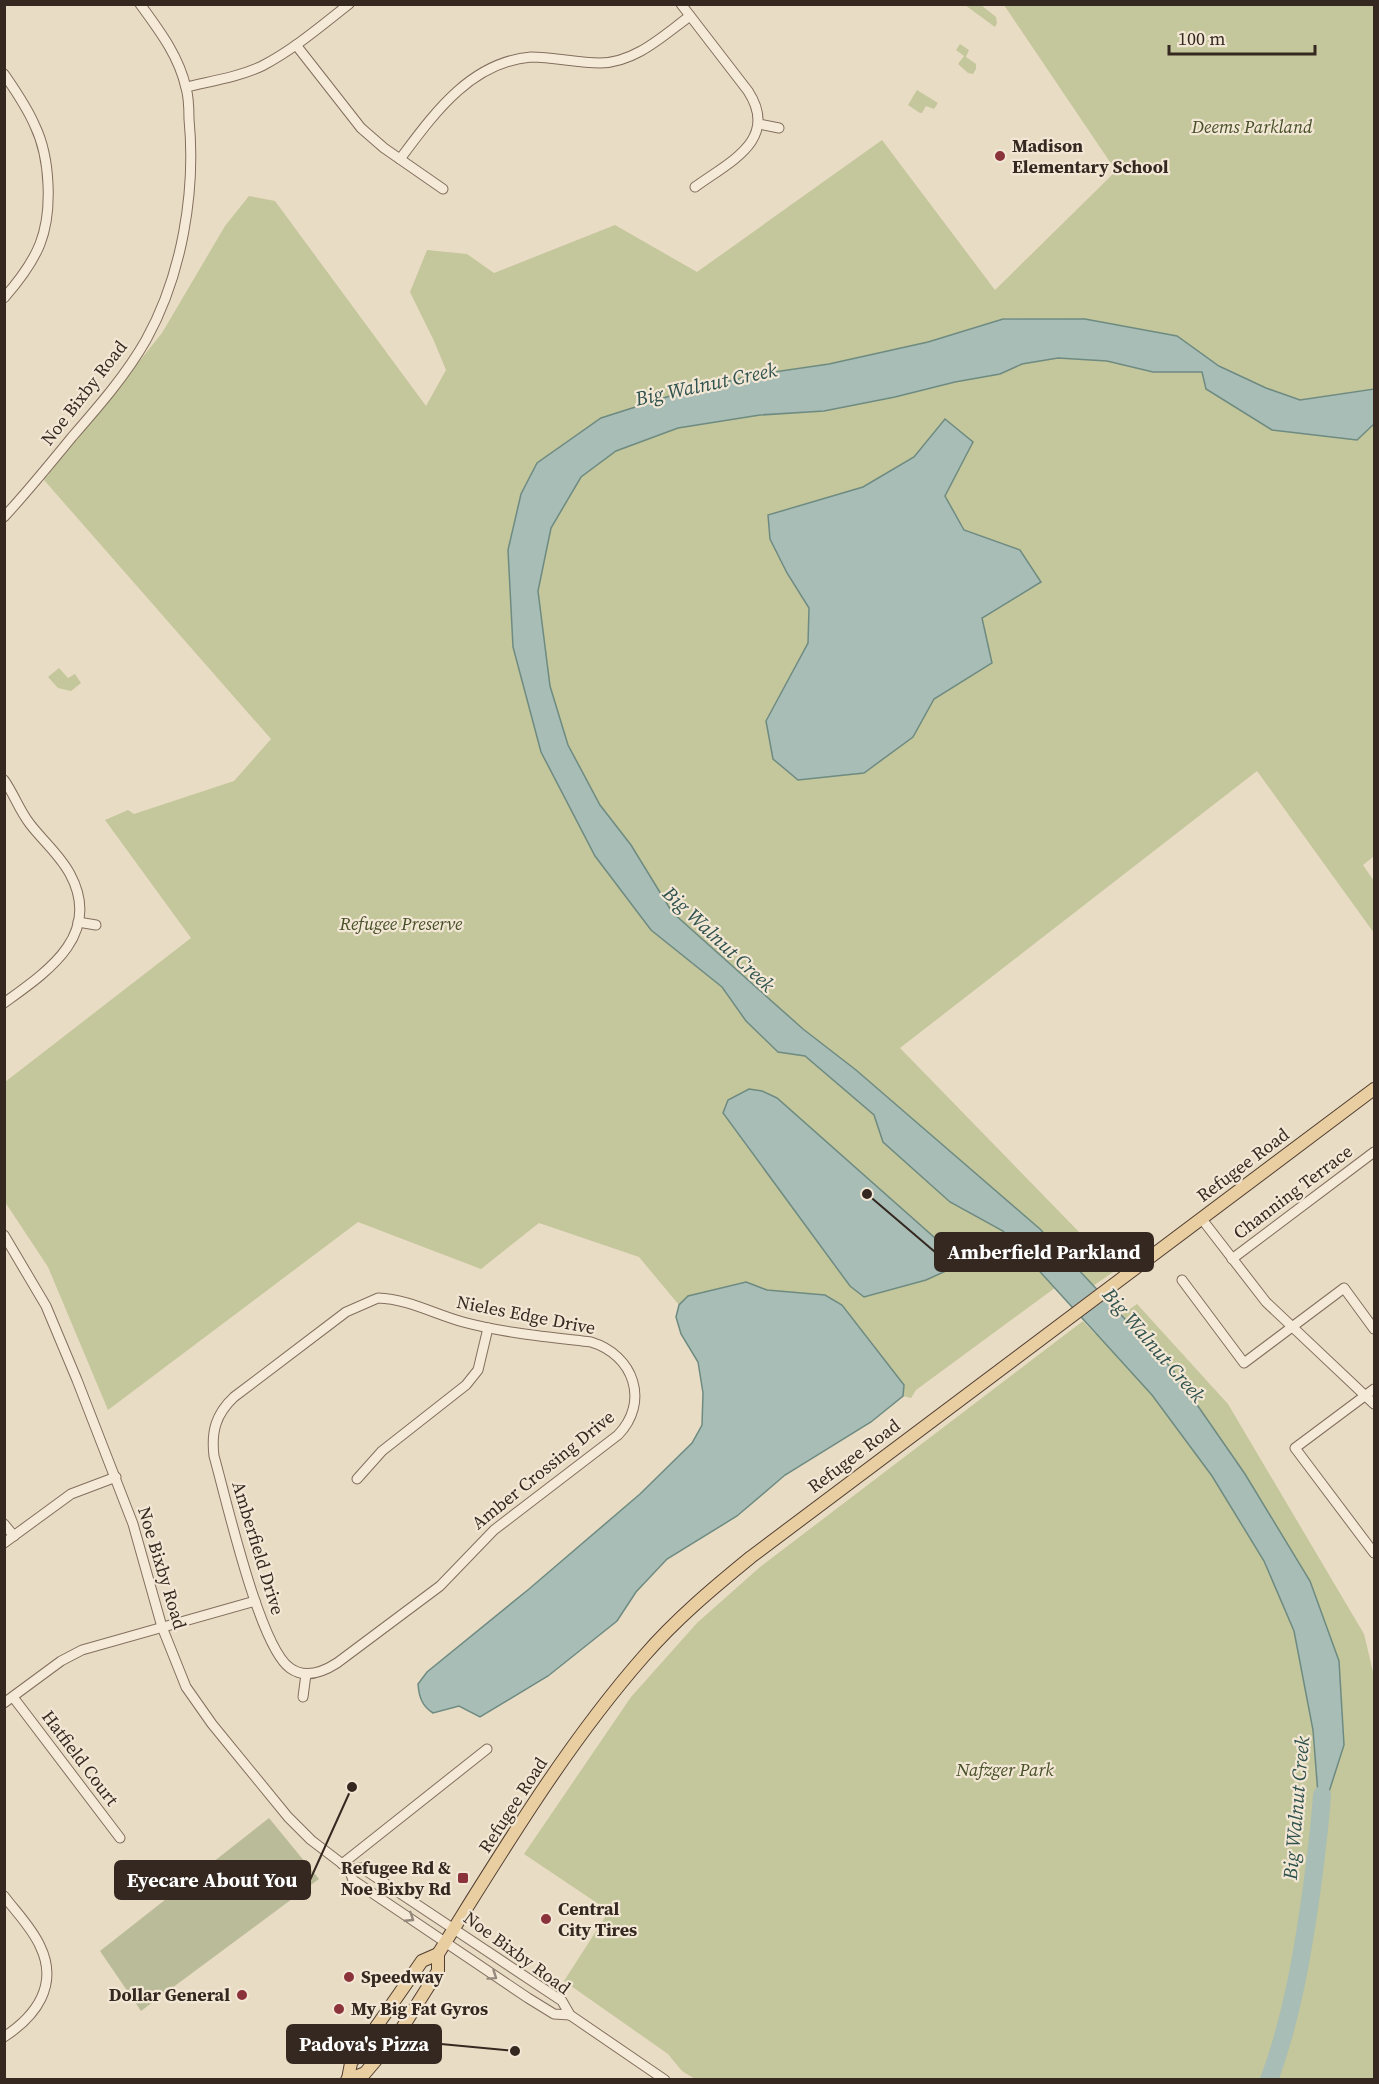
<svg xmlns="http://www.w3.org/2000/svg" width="1379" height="2084" font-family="'Source Serif 4',serif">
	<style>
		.green { fill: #c4c69b; fill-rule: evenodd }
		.cemetery { fill: #babc99 }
		.water { fill: #a7bdb5; stroke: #6e8b82; stroke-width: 1.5 }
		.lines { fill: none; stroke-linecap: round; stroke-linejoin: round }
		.river { stroke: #a7bdb5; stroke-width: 18 }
		.minor-casing { stroke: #836f5d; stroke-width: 11 }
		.major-casing { stroke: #513e31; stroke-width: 14 }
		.minor { stroke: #f5ead8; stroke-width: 9 }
		.major { stroke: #e9cea1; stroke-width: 12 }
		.oneway { stroke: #94897c }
		.poi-dot { fill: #8b333a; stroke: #f2e7d4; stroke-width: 2 }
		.labels { text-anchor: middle; stroke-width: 4.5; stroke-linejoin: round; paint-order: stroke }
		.park-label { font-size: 18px; font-style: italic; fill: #474f28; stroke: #f2e7d4 }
		.poi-label { font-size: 18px; font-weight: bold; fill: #342820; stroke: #f2e7d4; text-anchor: start }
		.street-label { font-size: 18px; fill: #342820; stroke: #f2e7d4 }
		.water-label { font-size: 20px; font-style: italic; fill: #30524e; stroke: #f2e7d4 }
		.leader { fill: none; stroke: #342820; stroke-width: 2 }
		.callout-dot { fill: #342820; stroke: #f2e7d4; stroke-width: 2 }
		.callout { fill: #342820; stroke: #342820; stroke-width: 2 }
		.callout-label { font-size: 20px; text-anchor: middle; font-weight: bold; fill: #fff }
	</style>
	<rect width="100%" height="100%" fill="#e9dcc5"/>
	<g class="green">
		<polygon points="965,5 981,5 996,17 997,23 995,27"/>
		<polygon points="1004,5 1374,5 1374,389 1300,400 1266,388 1219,365 1176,336 1085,319 1005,318 928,342 829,364 754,375 676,394 601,418 537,463 521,494 514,525 540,732 697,967 722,987 746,1021 777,1052 794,1040 1063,1282 916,1390 911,1398 903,1396 904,1385 825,1295 767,1290 746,1282 688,1296 679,1305 639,1257 539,1223 481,1269 358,1222 108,1410 48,1267 5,1202 5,1082 191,938 105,820 128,810 134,814 234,781 271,739 44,480 162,333 225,226 249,196 275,201 426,406 446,370 434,341 410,292 427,250 467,254 494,273 615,225 697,272 882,140 995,290 1116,171"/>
		<polygon points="960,44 969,50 966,57 976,64 976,69 973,74 968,73 958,64 964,56 956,50"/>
		<polygon points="917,90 938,103 934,109 926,106 922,113 920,113 908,105"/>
		<path d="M1058 358 1107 361 1153 372H1202L1357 440 1374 424V859L1373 857 1363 865 1374 881V933L1257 771 900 1048 1116 1270 1093 1286 1040 1229 856 1070 803 1029 672 912 631 845 600 805 568 745 550 686 538 591 551 528 581 477 616 451 678 428 760 415 824 411 895 397 955 382 1000 374 1022 364ZM945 419 973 442 945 496 964 531 1020 550 1041 582 982 618 992 663 934 699 913 737 864 773 798 780 767 721 808 643 809 608 787 573 770 539 768 515 863 487 914 457Z"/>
		<polygon points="59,668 68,678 75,674 81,683 71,691 58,688 48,677"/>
		<polygon points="1137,1304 1228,1404 1364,1634 1374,1676 1374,2079 695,2079 682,2071 668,2054 564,1981 609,1911 524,1854 631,1697 697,1623 760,1567 1083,1321 1095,1334"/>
	</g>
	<polygon class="cemetery" points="269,1818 319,1879 141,2011 100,1951"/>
	<g class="water">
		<polygon points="1003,319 1085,319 1177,336 1219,366 1266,388 1300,400 1374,389 1374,424 1357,440 1272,430 1206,389 1202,372 1153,372 1107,361 1058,358 1022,364 1000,374 955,382 895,397 824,411 760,415 678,428 616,451 581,477 551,528 538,591 550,686 568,745 600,805 631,845 672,912 803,1029 856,1070 1040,1229 1173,1370 1245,1474 1310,1581 1339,1661 1344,1745 1320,1820 1313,1730 1294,1631 1264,1561 1212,1476 1152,1395 1003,1231 950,1202 883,1142 874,1115 805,1056 778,1052 746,1021 722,987 651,930 595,856 541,752 513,647 508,550 521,494 537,463 601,418 676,394 754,375 829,364 928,342"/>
		<polygon points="945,419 973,442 945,496 964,530 1020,550 1041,582 982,618 992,663 934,699 913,737 864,773 798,780 773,759 766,721 808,643 809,608 787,573 770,539 768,515 863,487 914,457"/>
		<polygon points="749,1089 762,1091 777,1098 953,1254 946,1271 926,1280 864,1297 850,1286 723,1113 728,1100"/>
		<path d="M746 1282 767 1290 825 1295 842 1305 904 1385 903 1396 871 1422 785 1475 737 1516 667 1559 636 1592 617 1621 548 1676 480 1717 459 1706 433 1713C422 1706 419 1697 418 1684L427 1672 529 1589 640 1494 692 1443 702 1425 703 1393 698 1362 681 1334 676 1317 679 1305 688 1296Z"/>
	</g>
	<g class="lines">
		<path class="river" d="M1269 2080C1292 2018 1303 1952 1312 1887 1316 1856 1320 1826 1322 1795"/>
		<g class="minor-casing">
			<g id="minor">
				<path d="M681 4 748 91C780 140 729 162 695 187"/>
				<polyline points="296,45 361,128 384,148 443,189"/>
				<path d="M4 74C15 90 27 107 35 126 50 157 53 211 40 244 32 264 18 282 4 298"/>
				<path d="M186 87C211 81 239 77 262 66 293 50 321 26 349 4"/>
				<polyline points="759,124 779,128"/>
				<path d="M400 159C433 115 470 62 531 57 554 57 577 63 600 63 635 63 664 35 690 16"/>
				<path d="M4 517C28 491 50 464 72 437 99 406 126 375 146 340 182 275 196 192 189 119 189 109 189 98 186 88 179 56 159 30 140 4"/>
				<path d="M4 780C14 794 19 810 30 824 43 841 60 855 70 874 103 935 47 972 4 1003"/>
				<polyline points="78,922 96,925"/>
				<polyline points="1201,1218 1266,1302 1374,1404"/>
				<polyline points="4,1235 46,1306 77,1380 133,1524 162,1627 186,1687 212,1724 288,1817 311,1840 349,1869 353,1880 528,1998 554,2014 570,2015"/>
				<polyline points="1232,1259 1374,1152"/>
				<polyline points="1182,1280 1244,1363 1344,1288 1374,1329"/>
				<path d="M378 1298C408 1299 434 1314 463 1322 504 1333 548 1337 591 1342 634 1355 650 1402 618 1435L494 1530 440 1586 337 1663C323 1672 305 1679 290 1668 259 1646 226 1498 214 1456 211 1431 216 1414 234 1397L346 1312Z"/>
				<polyline points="1374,1389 1295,1448 1374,1553"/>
				<polyline points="357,1479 382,1451 466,1385 478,1370 488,1328"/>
				<polyline points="4,1524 14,1536"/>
				<polyline points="4,1543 71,1494 116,1477"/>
				<polyline points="13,1697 120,1838"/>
				<polyline points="303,1697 306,1674"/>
				<polyline points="4,1703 61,1661 82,1650 255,1601"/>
				<polyline points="342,1864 487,1749"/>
				<polyline points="349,1869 362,1868 562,2001 570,2015 665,2080"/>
				<path d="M4 1896C16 1912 32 1928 40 1946 59 1985 36 2016 4 2037"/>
			</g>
		</g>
		<g class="major-casing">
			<g id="major">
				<polyline points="348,2079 351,2063 422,1961 438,1954"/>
				<path d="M347 2080 365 2073 399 2033 438 1971V1954C502 1852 565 1746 644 1656 676 1619 713 1588 751 1557L1374 1089"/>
			</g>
		</g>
		<use href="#minor" class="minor"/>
		<use href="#major" class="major"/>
	</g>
	<defs><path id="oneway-chevron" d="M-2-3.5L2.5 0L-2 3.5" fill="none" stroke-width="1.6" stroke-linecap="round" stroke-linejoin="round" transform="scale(1.5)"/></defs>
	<g class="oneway">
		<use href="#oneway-chevron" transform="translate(410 1918) rotate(33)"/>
		<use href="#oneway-chevron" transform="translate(493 1976) rotate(34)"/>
	</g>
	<g class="poi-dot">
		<circle cx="1000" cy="156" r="6"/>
		<rect x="457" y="1872" width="12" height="12" rx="3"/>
		<circle cx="546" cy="1919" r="6"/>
		<circle cx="349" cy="1977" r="6"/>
		<circle cx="242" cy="1995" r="6"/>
		<circle cx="339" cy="2009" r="6"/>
	</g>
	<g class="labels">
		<g class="park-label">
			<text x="1252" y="133">Deems Parkland</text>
			<text x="401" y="930">Refugee Preserve</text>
			<text x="1005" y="1776">Nafzger Park</text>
		</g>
		<g class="poi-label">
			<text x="1012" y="152">Madison<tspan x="1012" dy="21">Elementary School</tspan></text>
			<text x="451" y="1874" text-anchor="end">Refugee Rd &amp;<tspan x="451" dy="21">Noe Bixby Rd</tspan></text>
			<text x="558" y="1915">Central<tspan x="558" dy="21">City Tires</tspan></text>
			<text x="361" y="1983">Speedway</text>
			<text x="230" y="2001" text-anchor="end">Dollar General</text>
			<text x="351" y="2015">My Big Fat Gyros</text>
		</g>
		<g class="street-label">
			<text transform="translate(84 393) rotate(-52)" y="6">Noe Bixby Road</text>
			<text transform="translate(1243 1165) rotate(-37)" y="6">Refugee Road</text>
			<text transform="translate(1293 1192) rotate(-37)" y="6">Channing Terrace</text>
			<text transform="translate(526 1315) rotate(11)" y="6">Nieles Edge Drive</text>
			<text transform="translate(854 1456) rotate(-37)" y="6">Refugee Road</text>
			<text transform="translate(543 1470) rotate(-39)" y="6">Amber Crossing Drive</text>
			<text transform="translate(258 1548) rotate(73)" y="6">Amberfield Drive</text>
			<text transform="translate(162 1568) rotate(73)" y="6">Noe Bixby Road</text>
			<text transform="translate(80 1758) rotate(53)" y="6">Hatfield Court</text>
			<text transform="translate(513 1805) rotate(-57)" y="6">Refugee Road</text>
			<text transform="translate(517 1953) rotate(36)" y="6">Noe Bixby Road</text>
		</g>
		<g class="water-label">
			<text transform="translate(706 384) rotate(-12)" y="7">Big Walnut Creek</text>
			<text transform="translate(719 939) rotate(43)" y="7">Big Walnut Creek</text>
			<text transform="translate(1154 1345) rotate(49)" y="7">Big Walnut Creek</text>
			<text transform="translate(1296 1808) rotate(-85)" y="7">Big Walnut Creek</text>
		</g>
	</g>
	<path class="leader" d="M867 1194L935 1252M352 1787L310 1880M515 2051L441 2044"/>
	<g class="callout-dot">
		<circle cx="867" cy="1194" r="6"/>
		<circle cx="352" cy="1787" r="6"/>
		<circle cx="515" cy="2051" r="6"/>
	</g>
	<g class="callout">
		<rect x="935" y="1233" width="218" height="38" rx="6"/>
		<rect x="115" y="1861" width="195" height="38" rx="6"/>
		<rect x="287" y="2025" width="154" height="38" rx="6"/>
	</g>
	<g class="callout-label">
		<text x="1044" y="1259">Amberfield Parkland</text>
		<text x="212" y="1887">Eyecare About You</text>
		<text x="364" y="2051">Padova's Pizza</text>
	</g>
	<rect width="1379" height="2084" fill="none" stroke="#342820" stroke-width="12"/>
	<path d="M1169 45v9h146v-9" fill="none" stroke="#342820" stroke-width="3"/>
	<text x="1178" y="45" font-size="18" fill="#342820" stroke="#f2e7d4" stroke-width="4.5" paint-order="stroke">100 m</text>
</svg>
